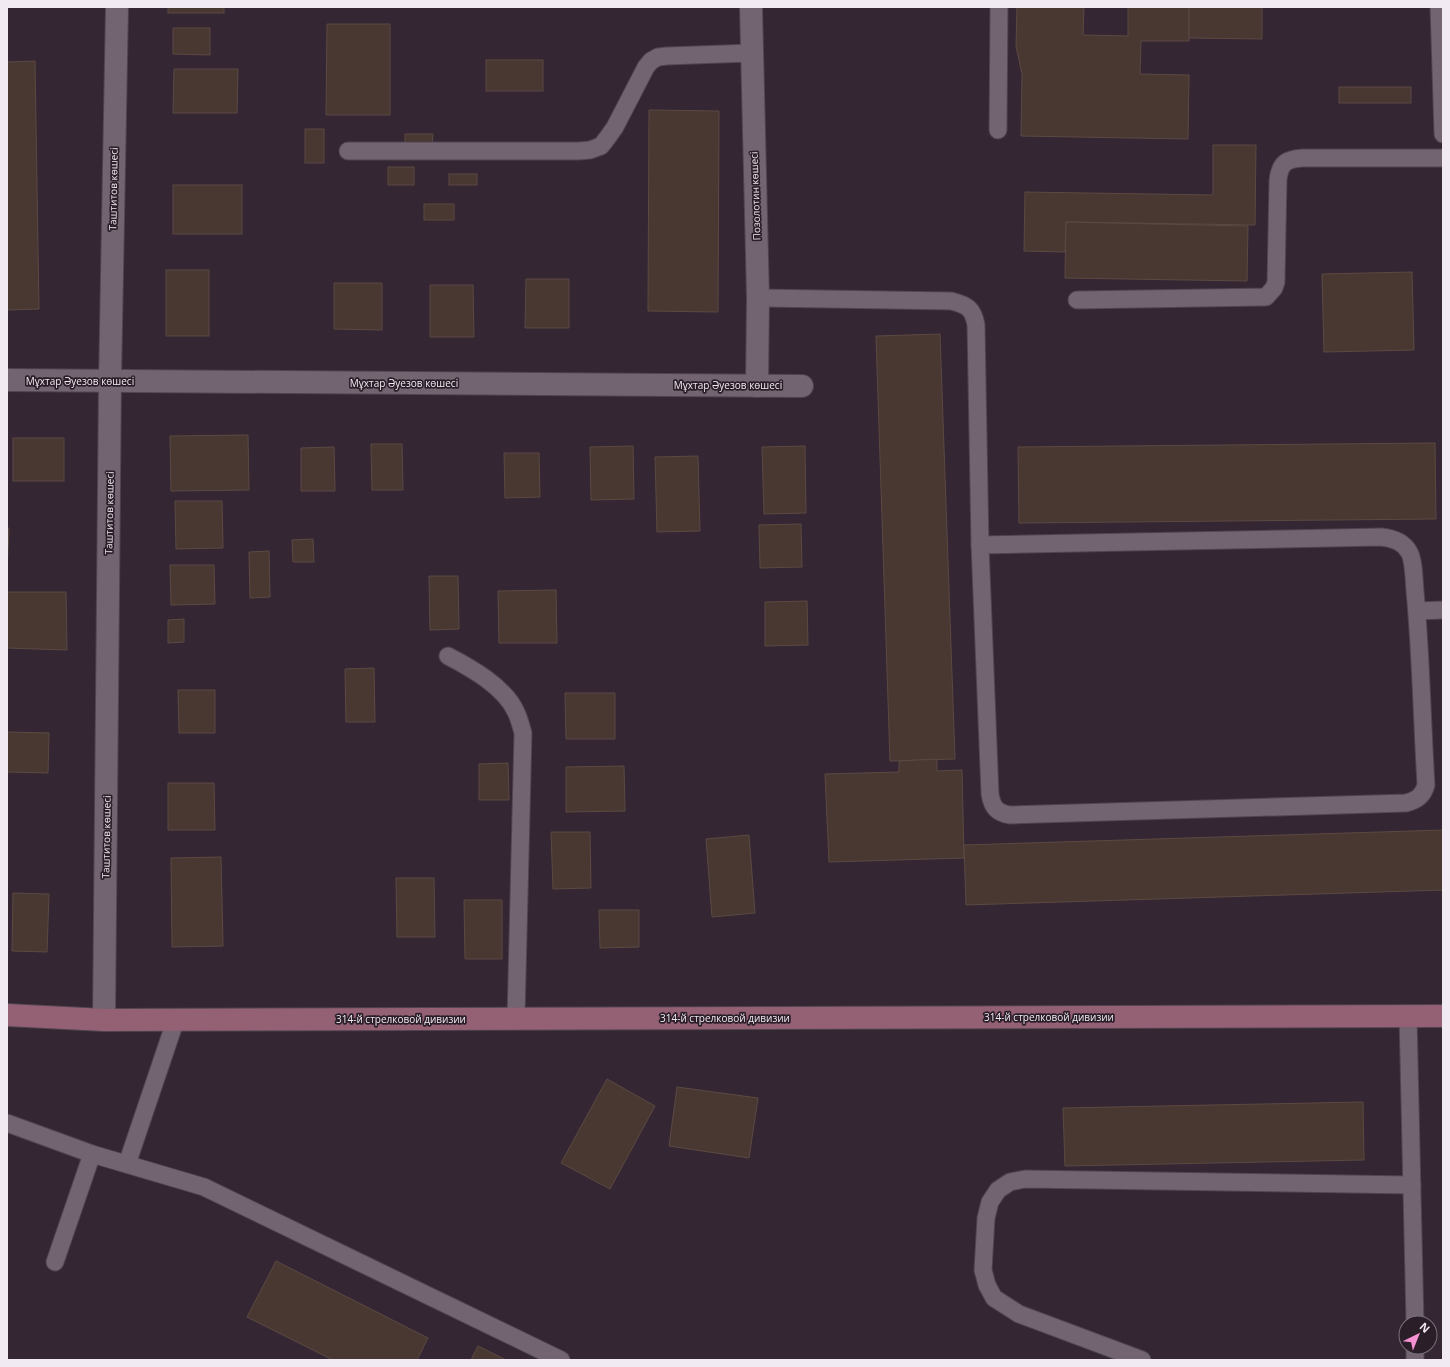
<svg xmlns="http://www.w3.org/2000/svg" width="1450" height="1367" font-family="'Open Sans',sans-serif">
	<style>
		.building { fill: #493731; stroke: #5c4943 }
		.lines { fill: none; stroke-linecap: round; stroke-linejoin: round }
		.lane-casing { stroke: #4f444f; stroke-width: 19 }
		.street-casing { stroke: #4f444f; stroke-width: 24 }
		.secondary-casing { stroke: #4f444f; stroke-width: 24 }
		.lane { stroke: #736472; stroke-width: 17 }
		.street { stroke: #736472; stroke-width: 22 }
		.secondary { stroke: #946174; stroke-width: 22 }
		.labels { text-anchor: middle; stroke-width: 3.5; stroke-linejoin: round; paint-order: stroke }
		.street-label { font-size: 10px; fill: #f2eaf2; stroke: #2a1e29 }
	</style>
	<rect width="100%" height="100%" fill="#342733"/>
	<g class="building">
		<rect x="168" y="7" width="56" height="6"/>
		<polygon points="1017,7 1084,7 1083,35 1128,36 1128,7 1189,7 1189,41 1141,41 1140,74 1189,75 1188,139 1021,136 1022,74 1016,46"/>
		<polygon points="1189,7 1262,7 1262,39 1189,38"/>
		<polygon points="327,24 390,24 390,115 326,115"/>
		<polygon points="173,28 210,28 210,55 173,54"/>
		<rect x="486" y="60" width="57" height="31"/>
		<polygon points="35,61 39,309 7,310 7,62"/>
		<polygon points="174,69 238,69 237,113 173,113"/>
		<rect x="1339" y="87" width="72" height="16"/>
		<polygon points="649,110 719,111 718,312 648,311"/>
		<rect x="305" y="129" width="19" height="34"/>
		<polygon points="405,134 433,134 432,148 405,148"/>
		<polygon points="1213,145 1256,145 1255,225 1066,222 1065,252 1024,251 1025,192 1213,195"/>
		<rect x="388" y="167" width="26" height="18"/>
		<rect x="449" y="174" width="28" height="11"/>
		<rect x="173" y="185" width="69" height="49"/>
		<rect x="424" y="204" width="30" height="16"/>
		<polygon points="1066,222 1248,226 1247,281 1065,278"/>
		<rect x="166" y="270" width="43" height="66"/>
		<polygon points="1412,272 1414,350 1324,352 1322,274"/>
		<polygon points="526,279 569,279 569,328 525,328"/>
		<polygon points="334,283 382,283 382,330 334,329"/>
		<polygon points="430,285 473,285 474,337 430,337"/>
		<polygon points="940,334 955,759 890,761 876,336"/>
		<polygon points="248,435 249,490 171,491 170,436"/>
		<rect x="13" y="438" width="51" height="43"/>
		<polygon points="1435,443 1436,519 1019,523 1018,447"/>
		<polygon points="371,444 402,444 403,490 372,490"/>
		<polygon points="633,446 634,499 591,500 590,447"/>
		<polygon points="805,446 806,513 764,514 762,447"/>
		<polygon points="334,447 335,491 301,491 301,448"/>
		<polygon points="504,453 539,453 540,497 505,498"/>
		<polygon points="698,456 700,531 657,532 655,457"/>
		<polygon points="175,501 222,501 223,548 176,549"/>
		<polygon points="801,524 802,567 760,568 759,525"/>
		<polygon points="7,528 9,528 7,571"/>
		<polygon points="313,539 314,562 293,562 292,540"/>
		<polygon points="269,551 270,597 250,598 249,552"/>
		<polygon points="170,565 214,565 215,604 171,605"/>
		<polygon points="429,576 458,576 459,629 430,630"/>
		<polygon points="556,590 557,643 499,643 498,591"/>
		<polygon points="7,592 66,592 67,650 7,648"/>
		<polygon points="807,601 808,645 765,646 765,602"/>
		<polygon points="184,619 184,642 168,643 168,620"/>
		<polygon points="374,668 375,722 346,722 345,669"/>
		<polygon points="178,690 215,690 215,733 179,733"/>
		<polygon points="565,693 615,693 615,739 566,739"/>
		<polygon points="7,732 49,733 48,773 7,772"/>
		<polygon points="937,759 937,771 962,770 964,858 829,862 825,774 899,772 899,761"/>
		<polygon points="508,763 509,800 479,800 479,764"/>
		<polygon points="624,766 625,811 566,812 566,767"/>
		<polygon points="168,783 214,783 215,830 168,830"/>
		<polygon points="1443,830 1443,890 966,905 964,845"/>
		<polygon points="551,832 590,832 591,888 553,889"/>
		<polygon points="749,835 755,913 712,917 706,839"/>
		<polygon points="221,857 223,946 172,947 171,858"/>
		<polygon points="396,878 434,878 435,937 397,937"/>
		<polygon points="13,893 49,894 47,952 12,951"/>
		<polygon points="464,900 502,900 502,959 465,959"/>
		<polygon points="599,910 639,910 639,947 600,948"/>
		<polygon points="607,1079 655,1106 610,1189 561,1163"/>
		<polygon points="677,1087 758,1098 749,1158 669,1146"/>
		<polygon points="1363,1102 1364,1160 1065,1166 1063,1108"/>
		<polygon points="276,1261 428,1338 417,1360 333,1360 247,1317"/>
		<polygon points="478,1346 506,1360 471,1360"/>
	</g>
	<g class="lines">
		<g class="lane-casing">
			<g id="lane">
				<polyline points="1439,7 1443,134"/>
				<polyline points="998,130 999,7"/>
				<polyline points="348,151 579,151 590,150 601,146 608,137 615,127 646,67 651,61 658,57 667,56 751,53"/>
				<path d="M758 298 951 301C967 305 973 308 976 325L980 545"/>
				<path d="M1077 300 1266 297 1274 288 1276 282 1278 180C1280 163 1286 159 1303 158H1443"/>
				<path d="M1381 537C1392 538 1403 541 1409 552 1414 560 1414 581 1415 591 1421 655 1422 720 1426 785 1423 796 1417 800 1406 803L1010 815C997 813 992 807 990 794L980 545Z"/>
				<polyline points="1417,611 1443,610"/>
				<path d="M448 656C471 668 505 687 516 712 519 718 521 726 523 733L516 1018"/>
				<polyline points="1408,1016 1415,1323"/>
				<polyline points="7,1123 92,1154 204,1187 561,1360"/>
				<polyline points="127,1164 176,1019"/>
				<polyline points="55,1262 92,1154"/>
				<polyline points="1415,1347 1415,1360"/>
				<polyline points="1142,1360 1019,1314 994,1298 987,1285 983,1270 986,1218 990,1202 998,1190 1010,1182 1025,1179 1412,1185"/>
			</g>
		</g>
		<g class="street-casing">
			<g id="street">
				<polyline points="751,7 758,298 757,386"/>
				<polyline points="7,380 802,386"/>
				<polyline points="104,1020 110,381 117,7"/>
			</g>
		</g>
		<g class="secondary-casing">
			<polyline id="secondary" points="7,1015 104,1020 1443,1016"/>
		</g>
		<use href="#lane" class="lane"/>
		<use href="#street" class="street"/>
		<use href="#secondary" class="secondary"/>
	</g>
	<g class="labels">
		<g class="street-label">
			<text transform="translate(113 189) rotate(-89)" y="4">Таштитов көшесі</text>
			<text transform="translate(755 196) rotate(-92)" y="4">Позолотин көшесі</text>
			<text x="80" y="385">Мұхтар Әуезов көшесі</text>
			<text x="404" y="387">Мұхтар Әуезов көшесі</text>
			<text x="728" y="389">Мұхтар Әуезов көшесі</text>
			<text transform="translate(109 513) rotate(-89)" y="4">Таштитов көшесі</text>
			<text transform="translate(106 837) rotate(-89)" y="4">Таштитов көшесі</text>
			<text x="1049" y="1021">314-й стрелковой дивизии</text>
			<text x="725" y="1022">314-й стрелковой дивизии</text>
			<text x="401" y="1023">314-й стрелковой дивизии</text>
		</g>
	</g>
	<rect width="1450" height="1367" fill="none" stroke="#f2eaf2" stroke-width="16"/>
	<g transform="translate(1418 1335) rotate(43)"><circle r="19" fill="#2a1e29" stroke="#7a7079"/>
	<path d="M0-3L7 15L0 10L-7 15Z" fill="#f591d2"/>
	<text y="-6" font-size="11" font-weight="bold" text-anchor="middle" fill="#f2eaf2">N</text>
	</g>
</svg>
